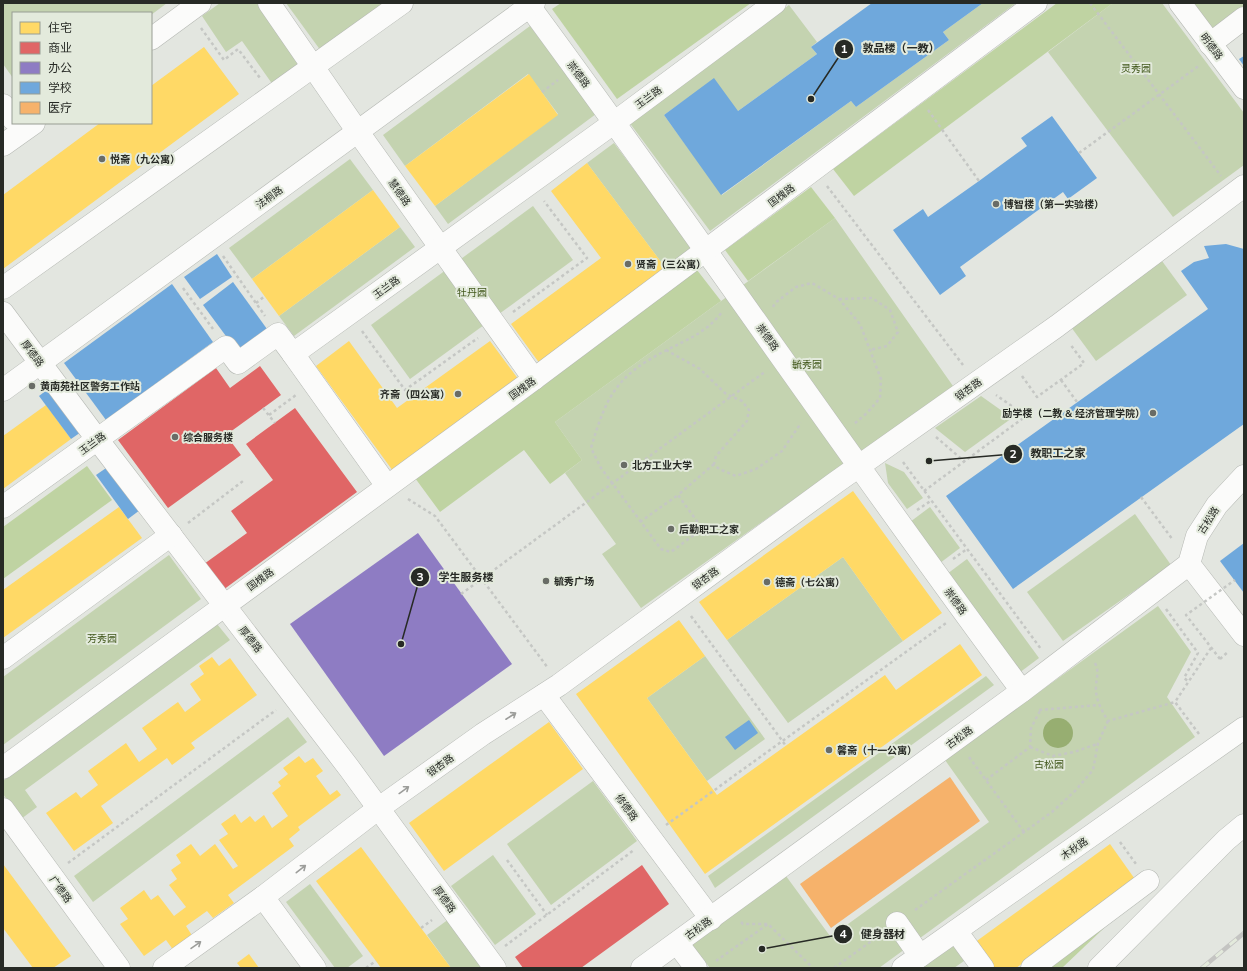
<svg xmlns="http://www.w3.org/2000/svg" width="1247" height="971" font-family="'Nunito Sans','Noto Sans SC',sans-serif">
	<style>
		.green { fill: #c4d3b0 }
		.forest { fill: #bfd3a2 }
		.water { fill: #97ae71 }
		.homes { fill: #ffd966 }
		.shops { fill: #e06666 }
		.offices { fill: #8e7cc3 }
		.schools { fill: #6fa8dc }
		.health { fill: #f6b26b }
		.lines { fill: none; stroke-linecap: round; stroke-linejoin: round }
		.minor-casing { stroke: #b6b9b4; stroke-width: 23 }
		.path { stroke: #c5c7c4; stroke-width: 2.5; stroke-dasharray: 3 3; stroke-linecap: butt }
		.minor { stroke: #fbfbfa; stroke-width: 22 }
		.rail-casing { stroke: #c4c4c2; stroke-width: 4.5 }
		.rail { stroke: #e3eadc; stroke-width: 3; stroke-dasharray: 9; stroke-linecap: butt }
		.path-bridge { stroke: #c5c7c4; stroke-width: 2.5; stroke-dasharray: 3 3; stroke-linecap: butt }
		.oneway { stroke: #9c9d9a }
		.poi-dot { fill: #696c66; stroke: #e3eadc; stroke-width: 1.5 }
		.labels { text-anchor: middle; stroke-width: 4; stroke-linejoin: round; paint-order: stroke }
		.street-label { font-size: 10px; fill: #272a25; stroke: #e3eadc }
		.park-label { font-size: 10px; fill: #42581c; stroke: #e3eadc }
		.poi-label { font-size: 10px; font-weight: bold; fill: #272a25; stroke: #e3eadc; text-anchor: start }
		.leader { fill: none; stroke: #272a25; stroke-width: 1.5 }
		.callout-dot { fill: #272a25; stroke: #e3eadc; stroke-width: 1.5 }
		.mark-label { font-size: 12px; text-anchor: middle; font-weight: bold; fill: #fff }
		.callout-label { font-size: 11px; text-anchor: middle; font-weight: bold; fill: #272a25; stroke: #e3eadc; stroke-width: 4; stroke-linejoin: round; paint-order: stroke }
	</style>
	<rect width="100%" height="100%" fill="#e3e6e0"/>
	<g class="green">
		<polygon points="3,3 167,3 151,15 151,13 13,13 13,78 3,64"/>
		<polygon points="220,3 257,3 301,66 273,85 242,41 226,52 202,16"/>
		<polygon points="286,3 388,3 321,51"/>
		<polygon points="983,3 1016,3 710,231 629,122 789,5 817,42 811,47 817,54 738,111 689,97 664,115 722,195 851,101 856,107 949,40 943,32"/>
		<polygon points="1113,3 1162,3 1244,113 1244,165 1173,217 1048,52"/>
		<polygon points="1189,3 1244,3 1244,8 1211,32"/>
		<polygon points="530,26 596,114 448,224 435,206 558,114 528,74 405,166 383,135"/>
		<polygon points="614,143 694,250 667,270 587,163"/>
		<polygon points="350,159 373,190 252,279 229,248"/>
		<polygon points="533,206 573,260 410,379 371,325"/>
		<polygon points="835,218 953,386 641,608 602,554 616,544 565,473 582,460 555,422"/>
		<polygon points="400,227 415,247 294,336 279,316"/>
		<polygon points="1162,261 1187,295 1096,361 1071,327"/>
		<polygon points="981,396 1012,418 965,452 935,428"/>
		<polygon points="885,463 904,472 923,498 907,509 888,483"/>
		<polygon points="930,507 960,548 940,563 910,522"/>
		<polygon points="1135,514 1171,565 1063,641 1027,592"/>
		<polygon points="169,555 201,599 3,745 3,677"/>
		<polygon points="843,557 903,641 788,723 727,640"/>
		<polygon points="967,559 1039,658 1019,673 947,574"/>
		<polygon points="1158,606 1191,652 1167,697 1195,737 879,968 710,968 691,944 786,876 830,936 837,932 989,822 945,760"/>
		<polygon points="217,624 230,640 25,790 37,807 21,819 3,794 3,781"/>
		<polygon points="705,656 765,739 707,781 647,698"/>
		<polygon points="986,676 994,685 715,888 708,876"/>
		<polygon points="288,717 307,742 93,902 74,876"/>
		<polygon points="593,781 637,841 551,905 507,844"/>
		<polygon points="493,855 536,914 495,945 451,886"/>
		<polygon points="310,884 363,956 347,968 335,968 286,902"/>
		<polygon points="449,919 485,968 451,968 427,935"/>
		<polygon points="953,945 964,961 954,968 921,968"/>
	</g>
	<g class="forest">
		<polygon points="561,3 751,3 617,99 552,9"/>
		<polygon points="1057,3 1113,3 854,196 833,169"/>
		<polygon points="811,187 835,218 748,281 725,250"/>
		<polygon points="697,270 721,301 555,422 582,460 550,484 524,450 440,512 415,478"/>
		<polygon points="87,466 112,500 3,579 3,527"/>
		<polygon points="1143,891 1062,968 1043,968"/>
	</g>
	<circle class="water" cx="1058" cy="733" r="15"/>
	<g class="homes">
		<polygon points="204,47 239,94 3,269 3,195 100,123 151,123 151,86"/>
		<polygon points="529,74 558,115 435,206 405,166"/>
		<polygon points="587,163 667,270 540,364 511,324 601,258 551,191"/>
		<polygon points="373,190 400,227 279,316 252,279"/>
		<polygon points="349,341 397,408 490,341 519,380 393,471 316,366"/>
		<polygon points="46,405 71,439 3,489 3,436"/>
		<polygon points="853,491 942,613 903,641 843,557 727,640 699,602"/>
		<polygon points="119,507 142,538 3,638 3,590"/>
		<polygon points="679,620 705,656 647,698 717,795 885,675 896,690 960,644 982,675 705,874 576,694"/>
		<polygon points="212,657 219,666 230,658 257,695 191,743 195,748 172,765 167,758 101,806 113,823 74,851 46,813 76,792 81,798 98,785 88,771 126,743 139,762 157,749 142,728 178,702 185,712 201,700 190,684 204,674 199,666"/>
		<polygon points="549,722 583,769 444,871 409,823"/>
		<polygon points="299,756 305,763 313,758 323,771 316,776 330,795 337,790 341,795 298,827 300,830 289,839 294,846 228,895 234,903 213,918 207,911 186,926 193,937 174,951 166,940 144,956 120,924 128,919 120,908 144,890 151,900 158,895 174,916 186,907 169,885 177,879 171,870 181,863 176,855 191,844 200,856 215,844 233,869 238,866 219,840 228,834 221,824 235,814 241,823 250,816 255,822 264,815 272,828 288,816 272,793 281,786 278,782 288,774 283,768"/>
		<polygon points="1110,844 1137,882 1016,968 992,968 974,943"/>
		<polygon points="361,847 421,928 451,968 381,968 376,961 316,881"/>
		<polygon points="3,864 71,956 53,968 33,968 3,928"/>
		<polygon points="249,954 259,968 241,968 237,963"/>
	</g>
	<g class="shops">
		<polygon points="260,366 281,395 226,435 241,455 168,508 118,440 216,368 230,388"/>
		<polygon points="295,408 357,492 223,590 204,564 247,533 231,511 273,480 246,444"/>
		<polygon points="642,865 669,904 581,968 523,968 515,957"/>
	</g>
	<polygon class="offices" points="418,533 512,664 384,756 290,624"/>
	<g class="schools">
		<polygon points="872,3 983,3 943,32 949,40 856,107 851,101 721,195 664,115 714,78 738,111 817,54 811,47"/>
		<polygon points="1244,56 1244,66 1239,59"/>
		<polygon points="1052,116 1097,178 1068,199 1063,192 960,267 966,276 940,295 893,230 923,209 928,217 979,181 1027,146 1021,138"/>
		<polygon points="1226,244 1244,249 1244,424 1013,589 946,496 1208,309 1181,271 1194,262 1209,258 1204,246"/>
		<polygon points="217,254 232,277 200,299 184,277"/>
		<polygon points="233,282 267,329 237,351 203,305"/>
		<polygon points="172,284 213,342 106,420 64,363"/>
		<polygon points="52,386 84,430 71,439 39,396"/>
		<polygon points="109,466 140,510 128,519 96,475"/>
		<polygon points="1244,543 1244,593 1220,561"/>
		<polygon points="749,720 758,733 735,750 725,737"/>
	</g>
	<polygon class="health" points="950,777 980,821 831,928 800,884"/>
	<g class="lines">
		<g class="minor-casing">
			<g id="minor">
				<polyline points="269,3 358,132 534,379"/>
				<path d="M527 3C695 230 853 464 1022 691"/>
				<polyline points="1180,3 1244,88"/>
				<polyline points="151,39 200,3"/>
				<polyline points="1210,44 1244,18"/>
				<polyline points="3,105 13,119"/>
				<polyline points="3,145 34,123"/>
				<polyline points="3,288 402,3"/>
				<polyline points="3,313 97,439 349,768 495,968"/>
				<polyline points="293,354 387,486"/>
				<polyline points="3,390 534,3"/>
				<polyline points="3,507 226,347 238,363 278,334 293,354 615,122 775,3"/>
				<polyline points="1189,564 1244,635"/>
				<polyline points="3,658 171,535"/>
				<polyline points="544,695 711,919"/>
				<polyline points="3,768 534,379 1036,3"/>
				<polyline points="3,809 119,968"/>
				<polyline points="263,897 315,968"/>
				<polyline points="897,923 920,956"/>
				<polyline points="956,931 983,968"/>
				<polyline points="677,943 696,968"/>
				<polyline points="164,968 263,897 379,808 483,734 559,685 835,483 1057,326 1244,186"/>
				<polyline points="642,968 1022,691 1189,564 1197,536 1217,505 1244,476"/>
				<polyline points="903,968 1244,728"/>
				<polyline points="1032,968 1148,881"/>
				<polyline points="1099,968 1226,840 1244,825"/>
			</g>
		</g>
		<g class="path">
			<polyline points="1090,3 1221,176"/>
			<polyline points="201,28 224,60 238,49 260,78"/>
			<polyline points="542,92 558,80"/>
			<polyline points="928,110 979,181"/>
			<polyline points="1079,153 1200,65"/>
			<polyline points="827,186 963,365"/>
			<polyline points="223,256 265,316"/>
			<polyline points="183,288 213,329"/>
			<polyline points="839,299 872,298 890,310 898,332 887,346 870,350"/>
			<polyline points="256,303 265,296"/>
			<polyline points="773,307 775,303 796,287 812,283 839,299 860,324 881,379 880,398 867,413 854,424"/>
			<polyline points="513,312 587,258 544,201"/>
			<polyline points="362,331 405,390 478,338"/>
			<polyline points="666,350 700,369 726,394 742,401 749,410 747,421 716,456 714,464 719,469 736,476 756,469 782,451 801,423"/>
			<polyline points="1022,376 1037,397 1084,363 1070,344"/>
			<polyline points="1061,380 1077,402"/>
			<polyline points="263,408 275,423"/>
			<polyline points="269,415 296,395"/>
			<polyline points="936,437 965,462"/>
			<polyline points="903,462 1041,649"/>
			<path d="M714 464 678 495 699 524 695 534 671 552 661 549 601 468 591 448C606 397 616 376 665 351 688 339 706 333 722 312"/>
			<polyline points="924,491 1026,416 996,395"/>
			<polyline points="1141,497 1173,540"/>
			<polyline points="408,499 435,516 548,668"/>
			<polyline points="917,510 932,500"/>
			<polyline points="640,522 678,495"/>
			<polyline points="188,523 243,481"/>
			<polyline points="953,559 967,549"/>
			<polyline points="461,594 766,371"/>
			<polyline points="1166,609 1198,653 1184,678 1189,682"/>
			<polyline points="691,616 786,746"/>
			<polyline points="1220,659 1229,651"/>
			<path d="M1095 663C1099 671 1097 676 1096 685 1095 699 1101 709 1108 721L1175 702"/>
			<polyline points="1039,710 1098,705"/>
			<polyline points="1199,734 1175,702 1211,648"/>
			<polyline points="1030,747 1053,756 1074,752 1097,744"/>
			<polyline points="969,757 1024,832"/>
			<polyline points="986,780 1030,747 1031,728 1040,711"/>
			<polyline points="666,825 946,623"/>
			<polyline points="1120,842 1136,864"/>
			<polyline points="507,860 547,915"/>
			<polyline points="68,863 276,710"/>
			<polyline points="915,910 1052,812 1075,791 1093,770 1098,743 1108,721"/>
			<polyline points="741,922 743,924 768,924 813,968"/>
			<polyline points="421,928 432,920"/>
			<polyline points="505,946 634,850"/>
			<polyline points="716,961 768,924"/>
			<polyline points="366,968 376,961"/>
			<polyline points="834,968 880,935"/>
		</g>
		<use href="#minor" class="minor"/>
		<g class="rail-casing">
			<polyline id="rail" points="1202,968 1244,933"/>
		</g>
		<use href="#rail" class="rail"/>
		<polyline class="path-bridge" points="1220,659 1186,615 1235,580"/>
	</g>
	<defs><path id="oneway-shaft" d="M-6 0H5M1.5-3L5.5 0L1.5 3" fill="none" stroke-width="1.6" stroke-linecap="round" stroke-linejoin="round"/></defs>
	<g class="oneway">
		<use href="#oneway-shaft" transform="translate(511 716) rotate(-33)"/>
		<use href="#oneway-shaft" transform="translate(404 790) rotate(-36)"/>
		<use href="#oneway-shaft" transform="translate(301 869) rotate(-38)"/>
		<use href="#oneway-shaft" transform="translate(196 945) rotate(-35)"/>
	</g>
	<g class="poi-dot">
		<circle cx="102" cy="159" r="4"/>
		<circle cx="996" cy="204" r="4"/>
		<circle cx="628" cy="264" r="4"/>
		<circle cx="32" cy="386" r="4"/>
		<circle cx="458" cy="394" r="4"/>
		<circle cx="1153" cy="413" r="4"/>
		<circle cx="175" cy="437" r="4"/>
		<circle cx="624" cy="465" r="4"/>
		<circle cx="671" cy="529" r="4"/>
		<circle cx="546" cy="581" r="4"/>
		<circle cx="767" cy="582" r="4"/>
		<circle cx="829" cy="750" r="4"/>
	</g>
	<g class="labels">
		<g class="street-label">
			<text transform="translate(1212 46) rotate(53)" y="4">明德路</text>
			<text transform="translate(579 74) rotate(53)" y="4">崇德路</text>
			<text transform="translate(648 97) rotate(-36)" y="4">玉兰路</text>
			<text transform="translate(400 192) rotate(55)" y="4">慧德路</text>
			<text transform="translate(781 195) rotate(-37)" y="4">国槐路</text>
			<text transform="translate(269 197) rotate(-36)" y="4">法桐路</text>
			<text transform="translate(386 287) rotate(-36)" y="4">玉兰路</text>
			<text transform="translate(768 337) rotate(54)" y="4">崇德路</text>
			<text transform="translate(33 353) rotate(53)" y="4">厚德路</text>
			<text transform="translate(522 388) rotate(-36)" y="4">国槐路</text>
			<text transform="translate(968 389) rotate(-36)" y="4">银杏路</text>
			<text transform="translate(92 443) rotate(-36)" y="4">玉兰路</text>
			<text transform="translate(1208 520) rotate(-57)" y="4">古松路</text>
			<text transform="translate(705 578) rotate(-36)" y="4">银杏路</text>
			<text transform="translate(260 579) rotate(-36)" y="4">国槐路</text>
			<text transform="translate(956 601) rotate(54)" y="4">崇德路</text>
			<text transform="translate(251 639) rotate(52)" y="4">厚德路</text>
			<text transform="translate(959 737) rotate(-36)" y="4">古松路</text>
			<text transform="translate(440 765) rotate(-36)" y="4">银杏路</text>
			<text transform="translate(627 807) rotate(54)" y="4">修德路</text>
			<text transform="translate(1074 848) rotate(-35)" y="4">木秋路</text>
			<text transform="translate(61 889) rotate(54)" y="4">广德路</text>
			<text transform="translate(445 899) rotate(54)" y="4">厚德路</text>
			<text transform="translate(698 928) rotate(-36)" y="4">古松路</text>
		</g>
		<g class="park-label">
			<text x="1136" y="72">灵秀园</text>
			<text x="472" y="296">牡丹园</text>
			<text x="807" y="368">毓秀园</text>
			<text x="102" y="642">芳秀园</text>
			<text x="1049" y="768">古松园</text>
		</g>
		<g class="poi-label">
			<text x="110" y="163">悦斋（九公寓）</text>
			<text x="1004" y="208">博智楼（第一实验楼）</text>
			<text x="636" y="268">贤斋（三公寓）</text>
			<text x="40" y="390">黄南苑社区警务工作站</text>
			<text x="450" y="398" text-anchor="end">齐斋（四公寓）</text>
			<text x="1145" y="417" text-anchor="end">励学楼（二教 &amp; 经济管理学院）</text>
			<text x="183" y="441">综合服务楼</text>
			<text x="632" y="469">北方工业大学</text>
			<text x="679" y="533">后勤职工之家</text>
			<text x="554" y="585">毓秀广场</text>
			<text x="775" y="586">德斋（七公寓）</text>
			<text x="837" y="754">馨斋（十一公寓）</text>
		</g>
	</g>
	<path class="leader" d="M811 99L844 49M929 461L1013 454M401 644L420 577M762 949L843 934"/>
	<g class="callout-dot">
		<circle cx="811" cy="99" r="4"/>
		<circle cx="929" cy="461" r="4"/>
		<circle cx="401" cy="644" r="4"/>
		<circle cx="762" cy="949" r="4"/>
		<circle cx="844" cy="49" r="10"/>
		<circle cx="1013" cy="454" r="10"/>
		<circle cx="420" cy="577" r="10"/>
		<circle cx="843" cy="934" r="10"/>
	</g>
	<g class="mark-label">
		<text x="844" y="53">1</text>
		<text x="1013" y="458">2</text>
		<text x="420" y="581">3</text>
		<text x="843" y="938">4</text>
	</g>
	<g class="callout-label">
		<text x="901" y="52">敦品楼（一教）</text>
		<text x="1058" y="457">教职工之家</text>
		<text x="466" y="581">学生服务楼</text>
		<text x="883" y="938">健身器材</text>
	</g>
	<rect width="1247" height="971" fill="none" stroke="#272a25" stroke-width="8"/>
	<rect x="12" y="12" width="140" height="112" fill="#e3eadc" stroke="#989d93"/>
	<rect x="20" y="22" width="20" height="12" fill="#ffd966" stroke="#989d93"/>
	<text x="48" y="32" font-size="12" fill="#272a25">住宅</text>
	<rect x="20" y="42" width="20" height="12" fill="#e06666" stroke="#989d93"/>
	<text x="48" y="52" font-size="12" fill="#272a25">商业</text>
	<rect x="20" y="62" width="20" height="12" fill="#8e7cc3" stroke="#989d93"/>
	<text x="48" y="72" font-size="12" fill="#272a25">办公</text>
	<rect x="20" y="82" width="20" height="12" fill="#6fa8dc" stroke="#989d93"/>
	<text x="48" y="92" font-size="12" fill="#272a25">学校</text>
	<rect x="20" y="102" width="20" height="12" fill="#f6b26b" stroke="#989d93"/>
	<text x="48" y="112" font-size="12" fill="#272a25">医疗</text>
</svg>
